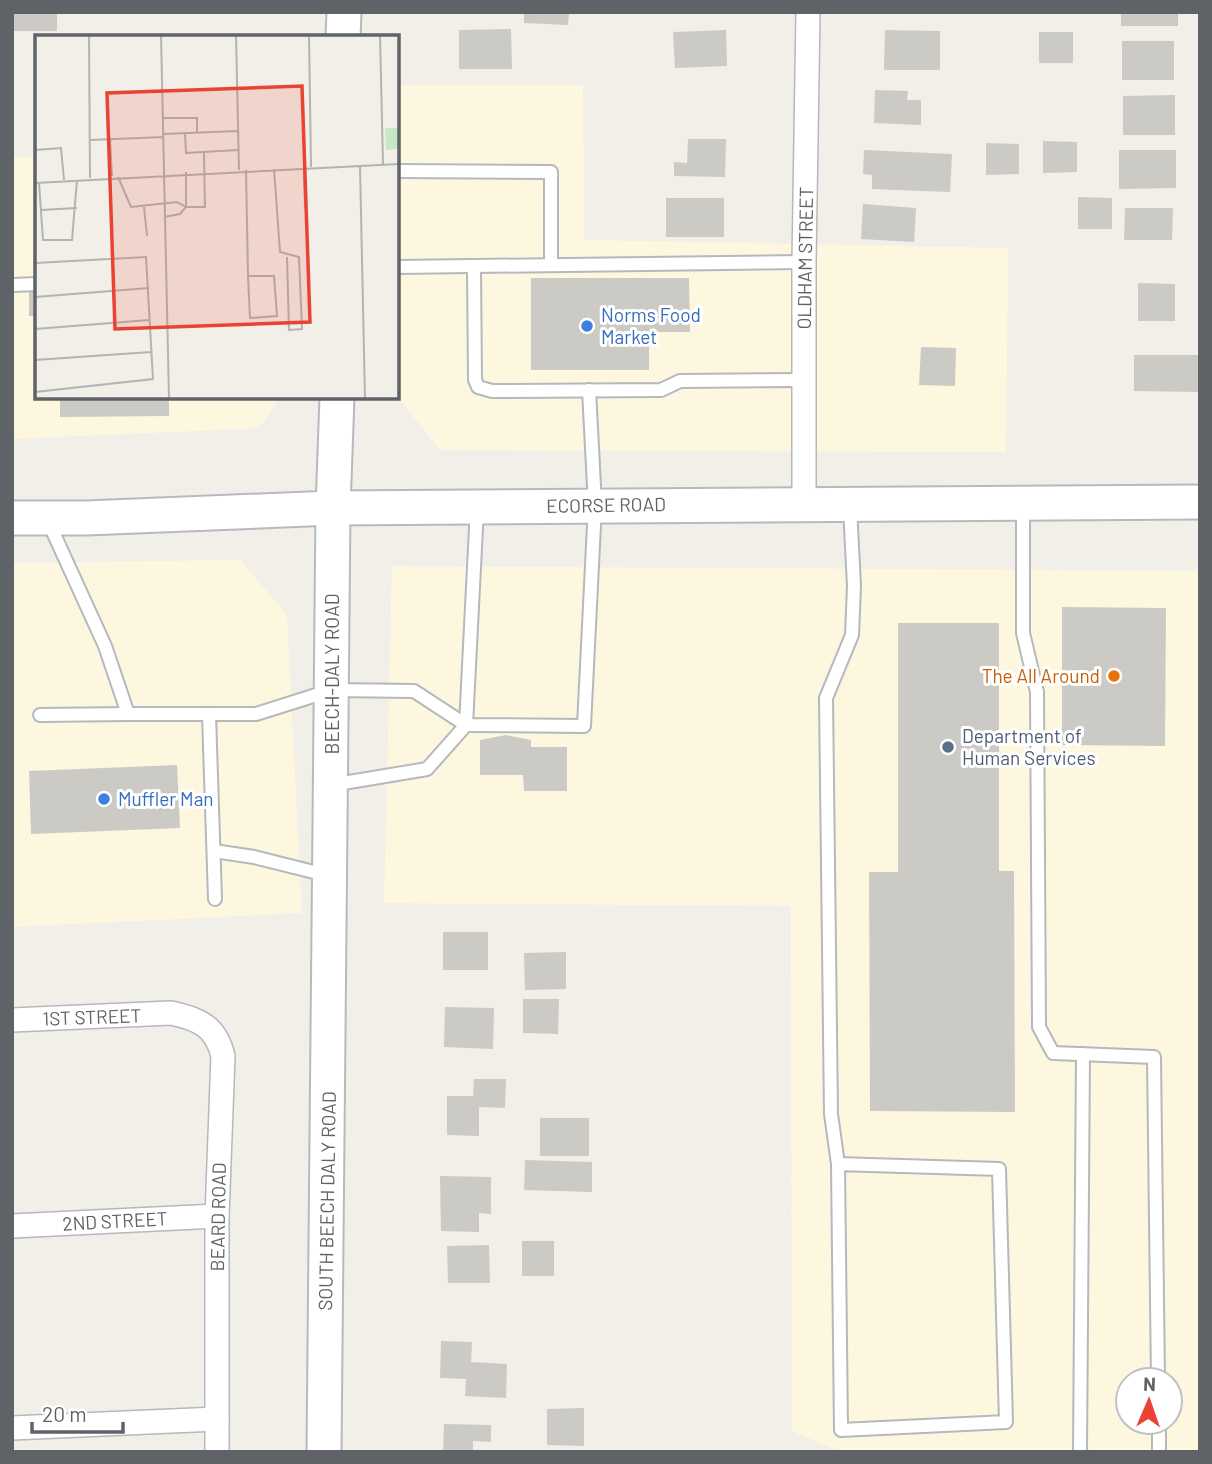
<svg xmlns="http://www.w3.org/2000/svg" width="1212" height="1464" font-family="Barlow,sans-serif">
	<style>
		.commercial { fill: #fef7e0; fill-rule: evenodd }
		.building { fill: #cccac5 }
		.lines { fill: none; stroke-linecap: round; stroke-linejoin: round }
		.lane-casing { stroke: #b5b8bc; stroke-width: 16 }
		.street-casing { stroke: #b5b8bc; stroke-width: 26 }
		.secondary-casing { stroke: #b6babf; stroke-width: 37 }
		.lane { stroke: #fff; stroke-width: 12 }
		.street { stroke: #fff; stroke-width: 23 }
		.secondary { stroke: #fff; stroke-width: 33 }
		.shop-dot { fill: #3f7fe0; stroke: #fff; stroke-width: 2.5 }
		.food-dot { fill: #e8710a; stroke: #fff; stroke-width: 2.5 }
		.service-dot { fill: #5c6f8a; stroke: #fff; stroke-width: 2.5 }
		.labels { text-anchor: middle; stroke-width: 6; stroke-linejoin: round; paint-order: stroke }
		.street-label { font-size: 19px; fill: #5f6368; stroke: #fff }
		.shop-label { font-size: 19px; fill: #366cbe; stroke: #fff; text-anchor: start }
		.food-label { font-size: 19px; fill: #c56008; stroke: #fff; text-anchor: end }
		.service-label { font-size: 19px; fill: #4e5e75; stroke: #fff; text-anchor: start }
		.inset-road { fill: none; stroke: #b3b3b1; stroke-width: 2 }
		.view { fill: #ea4335; fill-opacity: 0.15; stroke: #ea4335; stroke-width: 3.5 }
		.inset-edge { fill: none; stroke: #5f6368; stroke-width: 3.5 }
	</style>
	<rect width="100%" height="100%" fill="#f1efe8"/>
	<g class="commercial">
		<polygon points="397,85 583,85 584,240 1008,248 1006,452 440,450 397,396"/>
		<polygon points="12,157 37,157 37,397 280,397 259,428 12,439"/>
		<polygon points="240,560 287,615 302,913 12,927 12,563"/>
		<path d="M392 566 1200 571V1452H841L792 1431 791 906 384 903ZM1128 1380H1170V1422H1128Z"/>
	</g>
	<g class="building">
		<rect x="12" y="12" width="45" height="19"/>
		<polygon points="524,12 569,12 568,25 524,23"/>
		<rect x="1121" y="12" width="57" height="14"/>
		<polygon points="511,29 512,69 459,69 459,30"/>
		<polygon points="726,30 727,66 675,68 673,32"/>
		<polygon points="885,30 940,31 940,70 884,70"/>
		<rect x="1039" y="32" width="34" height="31"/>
		<rect x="1122" y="41" width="52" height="39"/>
		<polygon points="875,90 908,91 907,100 921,100 921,125 874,123"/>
		<polygon points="1175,95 1175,135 1123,135 1123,96"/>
		<polygon points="688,139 726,139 725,177 674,176 674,162 687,163"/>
		<polygon points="1043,141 1077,142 1077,172 1043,173"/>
		<polygon points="986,143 1019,144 1019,174 986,175"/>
		<polygon points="864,150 952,154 950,192 872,189 872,175 863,174"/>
		<polygon points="1119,150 1176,150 1176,188 1119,189"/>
		<polygon points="1078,197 1112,198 1112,229 1078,229"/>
		<rect x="666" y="198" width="58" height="39"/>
		<polygon points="863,204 916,208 914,242 861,239"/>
		<polygon points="1125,208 1173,208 1172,240 1124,240"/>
		<polygon points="531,278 689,278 690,332 649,332 649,370 531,370"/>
		<polygon points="1138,283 1175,284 1175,321 1138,321"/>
		<rect x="29" y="290" width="8" height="26"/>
		<polygon points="921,347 956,348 955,386 919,385"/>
		<polygon points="1134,355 1200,355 1200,392 1134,391"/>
		<polygon points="60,397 169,397 169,416 60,417"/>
		<polygon points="1062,607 1166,608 1165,746 1062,745"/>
		<polygon points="898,623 999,623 999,871 1014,871 1015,1112 870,1111 869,872 898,872"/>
		<polygon points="506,735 531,740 531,747 567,747 567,791 524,791 523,775 480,775 480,740"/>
		<polygon points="177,765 180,828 31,834 29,771"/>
		<rect x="443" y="932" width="45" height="38"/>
		<polygon points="566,952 566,989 525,990 524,953"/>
		<polygon points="523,999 559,999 558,1034 523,1033"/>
		<polygon points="445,1007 494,1008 493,1049 444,1047"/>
		<polygon points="474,1079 506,1079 505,1108 479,1107 479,1136 447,1135 447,1096 473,1096"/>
		<rect x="540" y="1118" width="49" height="38"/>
		<polygon points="525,1160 592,1162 592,1192 524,1190"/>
		<polygon points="440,1176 491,1177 491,1214 479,1213 479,1232 441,1231"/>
		<rect x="522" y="1241" width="32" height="35"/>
		<polygon points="489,1245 490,1283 448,1283 447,1246"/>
		<polygon points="441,1341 472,1342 471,1362 507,1364 506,1398 465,1396 466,1379 440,1378"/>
		<polygon points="584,1408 584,1446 547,1445 547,1409"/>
		<polygon points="444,1424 491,1425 491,1442 473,1441 473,1452 443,1452"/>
	</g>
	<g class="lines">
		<g class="lane-casing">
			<g id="lane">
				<polyline points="397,171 551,172 551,265"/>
				<polyline points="397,267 804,262"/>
				<polyline points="474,268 475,380 478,387 492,391 661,390 680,381 804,380"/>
				<polyline points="12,285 37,284"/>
				<polyline points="1023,503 1023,633 1037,692 1039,1027 1053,1053 1154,1057 1158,1380"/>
				<polyline points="477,508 466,725 584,726 595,505 589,390"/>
				<polyline points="48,521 105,646 128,714 256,714 332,690 414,691 466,725 427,769 331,785"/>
				<polyline points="40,715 128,714"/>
				<polyline points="209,715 215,899"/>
				<polyline points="214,851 254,857 330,876"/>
				<polyline points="838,1164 841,1430 1006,1422 999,1169 838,1164 831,1114 826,698 852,635 854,586 850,507"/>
				<polyline points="1159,1422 1159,1452"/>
				<polyline points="1080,1452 1083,1054"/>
			</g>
		</g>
		<g class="street-casing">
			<g id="street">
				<polyline points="804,503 804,262 808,12"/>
				<path d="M12 1020 171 1013C200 1019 216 1027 223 1056L217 1216V1452"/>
				<polyline points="12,1226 217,1216"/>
				<polyline points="12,1428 217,1419"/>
			</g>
		</g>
		<g class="secondary-casing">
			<g id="secondary">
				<polyline points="343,37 344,12"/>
				<polyline points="12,518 86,518 333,508 1200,502"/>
				<polyline points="324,1452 333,508 337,397"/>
			</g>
		</g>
		<use href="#lane" class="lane"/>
		<use href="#street" class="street"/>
		<use href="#secondary" class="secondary"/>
	</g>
	<g class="shop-dot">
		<circle cx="587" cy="326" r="7"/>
		<circle cx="104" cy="799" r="7"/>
	</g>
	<circle class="food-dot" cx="1114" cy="676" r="7"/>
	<circle class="service-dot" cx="948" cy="747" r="7"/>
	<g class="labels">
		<g class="street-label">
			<text transform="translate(805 258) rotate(-89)" y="7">OLDHAM STREET</text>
			<text transform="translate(606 505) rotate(-1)" y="7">ECORSE ROAD</text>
			<text transform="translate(332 674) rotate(-90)" y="7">BEECH-DALY ROAD</text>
			<text transform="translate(92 1017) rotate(-2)" y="7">1ST STREET</text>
			<text transform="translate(327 1201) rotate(-89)" y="7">SOUTH BEECH DALY ROAD</text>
			<text transform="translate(218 1217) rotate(-89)" y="7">BEARD ROAD</text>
			<text transform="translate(115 1221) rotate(-3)" y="7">2ND STREET</text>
		</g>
		<g class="shop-label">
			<text x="601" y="322">Norms Food<tspan x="601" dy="22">Market</tspan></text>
			<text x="118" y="806">Muffler Man</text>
		</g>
		<g class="food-label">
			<text x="1100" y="683">The All Around</text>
		</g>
		<g class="service-label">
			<text x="962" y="743">Department of<tspan x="962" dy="22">Human Services</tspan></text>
		</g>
	</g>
	<g transform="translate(35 35)">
		<rect width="364" height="364" fill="#f1efe8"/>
		<path d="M350 93H364V114L351 115Z" fill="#c5e8c5"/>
		<path class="inset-road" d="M54 0 55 143M126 0 134 364M201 0 204 135M274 0 276 132M345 0 348 129M128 83H162V98M150 98 151 118 203 115M128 99 203 96M75 104 77 141M56 105 128 102M0 115 26 113 29 145M325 131 330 364M269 133 270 174M239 134 245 217 264 222 267 294 254 295 252 222M211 135 213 241H239L242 281 215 283 213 241M151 137V172H170L169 118M83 142 96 172 142 167 151 172 145 179 129 182M0 148 364 129M4 148 8 205H37L42 145M109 172 112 201M6 175 42 173M0 228 111 222 118 344 0 357M0 262 114 253M0 294 114 285M0 325 116 317"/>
		<path class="view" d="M267 51 275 287 80 294 72 58Z"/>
		<rect width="364" height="364" class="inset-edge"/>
	</g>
	<rect width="1212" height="1464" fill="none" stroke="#5f6368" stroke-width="28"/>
	<g transform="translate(1149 1401) rotate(2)"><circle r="33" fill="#ffffff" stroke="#bfc1c3" stroke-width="2"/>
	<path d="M0-5L12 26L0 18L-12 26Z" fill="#ea4335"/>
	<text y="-10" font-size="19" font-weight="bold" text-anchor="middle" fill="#5f6368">N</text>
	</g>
	<path d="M32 1422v10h91v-10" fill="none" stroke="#5f6368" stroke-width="3.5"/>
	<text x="42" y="1422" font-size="21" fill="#5f6368" stroke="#ffffff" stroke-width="5" paint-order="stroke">20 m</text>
</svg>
